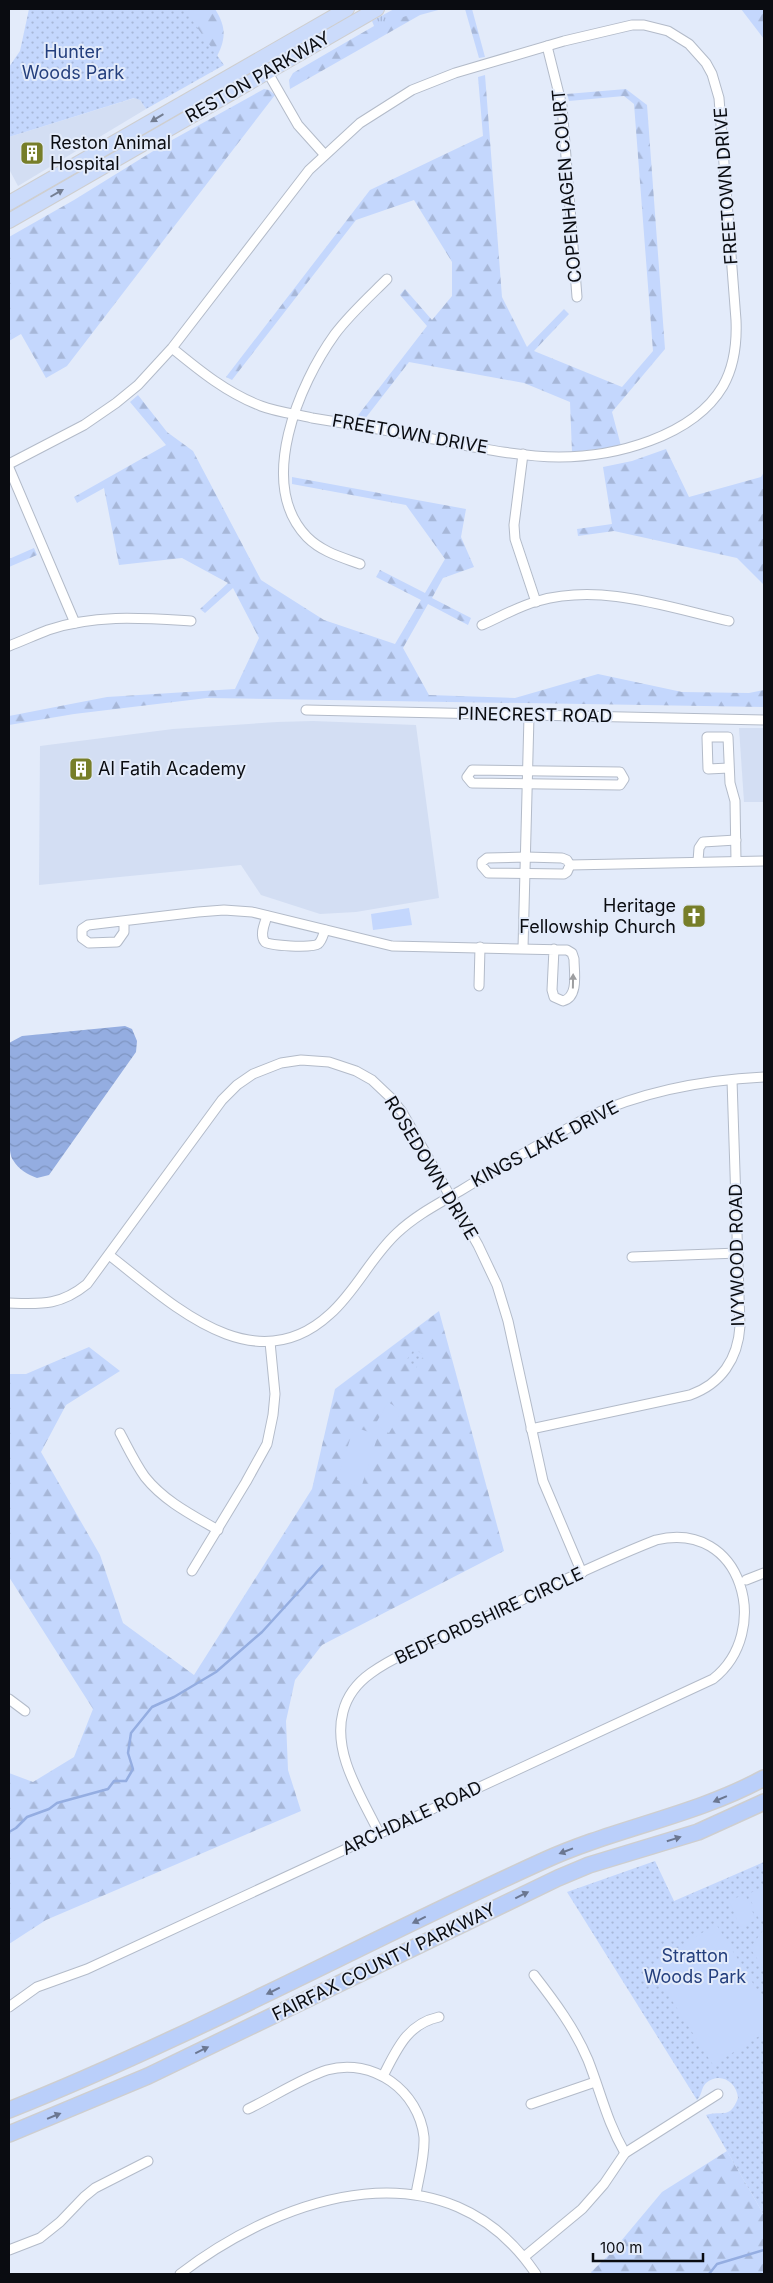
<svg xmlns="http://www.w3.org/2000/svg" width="773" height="2283" font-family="Inter,sans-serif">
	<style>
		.built { fill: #d3def3 }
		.grass { fill: url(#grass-tufts) }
		.forest { fill: url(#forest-firs) }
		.park { fill: url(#park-dots) }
		.pitch { fill: #c4d7fd }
		.water { fill: url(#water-waves) }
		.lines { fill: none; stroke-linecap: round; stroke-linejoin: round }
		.stream { stroke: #94ade1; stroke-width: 2.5 }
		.minor-casing { stroke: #b3bbc9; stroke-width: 11 }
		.primary-casing { stroke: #cececf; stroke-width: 16 }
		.trunk-casing { stroke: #cececf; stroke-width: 18 }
		.minor { stroke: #fff; stroke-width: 9 }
		.primary { stroke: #cbdbfb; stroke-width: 14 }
		.trunk { stroke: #bacffa; stroke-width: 15 }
		.oneway { fill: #747e92 }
		.oneway2 { fill: #9d9ea0 }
		.oneway3 { fill: #6b7791 }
		.labels { text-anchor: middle; stroke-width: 4; stroke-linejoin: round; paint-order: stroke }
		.park-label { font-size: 18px; fill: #243f7d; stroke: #e3ebfa }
		.street-label { font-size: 18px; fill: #0a0c11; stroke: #e3ebfa }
		.poi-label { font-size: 18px; fill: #0a0c11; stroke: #e3ebfa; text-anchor: start }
	</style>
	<defs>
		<pattern id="grass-tufts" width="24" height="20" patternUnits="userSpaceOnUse" patternTransform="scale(1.25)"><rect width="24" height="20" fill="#c4d7fd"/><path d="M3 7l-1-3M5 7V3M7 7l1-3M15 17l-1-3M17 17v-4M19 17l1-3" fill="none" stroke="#a7b7d8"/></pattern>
		<pattern id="forest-firs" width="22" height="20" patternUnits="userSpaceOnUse" patternTransform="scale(1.25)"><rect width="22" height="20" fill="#c4d7fd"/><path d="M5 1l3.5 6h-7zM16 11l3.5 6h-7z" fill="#a7b7d8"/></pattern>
		<pattern id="park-dots" width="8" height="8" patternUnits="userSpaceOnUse" patternTransform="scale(1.25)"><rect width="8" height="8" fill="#c4d7fd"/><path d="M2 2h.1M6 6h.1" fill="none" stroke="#a7b7d8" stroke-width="1.8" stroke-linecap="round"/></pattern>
		<pattern id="water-waves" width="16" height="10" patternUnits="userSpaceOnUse" patternTransform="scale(1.25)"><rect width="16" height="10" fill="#94ade1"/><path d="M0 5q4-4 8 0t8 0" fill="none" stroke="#7e94c0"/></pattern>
	</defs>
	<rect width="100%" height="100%" fill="#e3ebfa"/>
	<g class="built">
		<polygon points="138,97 146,109 18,186 9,169 9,137"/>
		<polygon points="313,721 416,725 439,898 356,912 320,914 261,895 241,865 39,885 40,746 173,729 277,722"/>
		<polygon points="739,728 764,728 764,802 744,802"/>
	</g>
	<polygon class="grass" points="394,9 431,9 376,31 372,21"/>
	<g class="forest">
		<path d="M173 9H215C227 28 226 40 215 60Z"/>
		<polygon points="429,9 442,9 420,15 290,89 289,80 293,73 374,26"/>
		<polygon points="465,9 472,9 485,57 479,58"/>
		<polygon points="741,9 764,9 764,39"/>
		<polygon points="485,75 502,297 527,347 564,309 569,314 534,351 622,387 653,351 634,104 624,96 569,101 567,94 626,89 647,105 665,349 612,412 621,446 572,452 570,402 524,383 409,362 364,420 356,418 427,326 400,295 405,289 432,320 452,296 452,262 414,200 356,220 232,380 226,377 370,190 483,136 478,77"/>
		<polygon points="264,89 269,90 275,95 67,366 46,378 21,334 9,341 9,237 74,200 163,145"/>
		<polygon points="138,395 167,432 193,451 261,580 324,620 395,644 421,600 376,577 380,570 425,593 445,559 406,505 292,484 292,477 466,509 461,537 474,567 443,578 432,598 471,618 468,625 428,604 403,648 429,695 515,698 598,674 682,692 749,693 764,690 764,707 207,698 74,714 9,725 9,716 107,697 235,689 259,638 233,588 205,613 200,609 228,583 182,558 119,565 104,488 77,503 74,497 166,445 130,402"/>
		<polygon points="666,449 689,497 761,477 764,472 764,585 737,558 614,531 578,536 577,529 612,524 603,467 632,461"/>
		<polygon points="34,548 37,555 9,567 9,559"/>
		<polygon points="439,1311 504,1551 322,1645 295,1680 286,1721 288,1770 301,1811 46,1920 9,1944 9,1773 33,1782 74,1757 93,1709 9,1577 9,1374 26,1374 89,1347 120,1371 66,1405 41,1452 100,1555 123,1623 194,1675 312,1489 335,1389"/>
		<polygon points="727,2151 764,2215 764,2274 592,2274 591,2272 611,2253 662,2192"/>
	</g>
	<g class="park">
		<polygon points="29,9 184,9 224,65 146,109 140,100 134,98 9,137 9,67 20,51"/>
		<polygon points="414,1349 424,1355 416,1368 406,1361"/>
		<path d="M655 1861 674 1901 764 1862V2215L706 2115C722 2110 730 2120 738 2098 737 2082 720 2071 706 2083 701 2088 702 2095 697 2100L567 1892Z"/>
	</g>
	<g class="pitch">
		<polygon points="409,908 412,925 373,930 371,914"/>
		<polygon points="388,1402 402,1411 389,1433 375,1425"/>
		<polygon points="354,1427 378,1435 361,1488 337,1480"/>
		<polygon points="763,1887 764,1916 759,1919 748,1894"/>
		<polygon points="745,1894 756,1920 740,1927 729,1901"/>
		<polygon points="716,1924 764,2001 764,2033 713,2065 650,1966"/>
		<polygon points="764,1929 764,1969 750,1948"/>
	</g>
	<path class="water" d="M125 1026 132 1029 137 1041 136 1052 49 1175 37 1178C27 1174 19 1170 13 1160 5 1149 9 1062 9 1043L22 1036Z"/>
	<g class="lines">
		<g class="stream">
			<polyline points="9,1832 16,1828 27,1817 49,1809 57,1803 108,1789 114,1781 126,1781 133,1769 128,1753 131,1733 152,1707 174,1697 216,1672 262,1632 322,1566"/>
			<polyline points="709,2274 717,2264 764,2250"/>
		</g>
		<g class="minor-casing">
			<g id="minor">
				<polyline points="547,46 562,106 577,297"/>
				<polyline points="260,59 298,125 324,154"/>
				<polyline points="523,454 514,525 515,539 536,602"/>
				<path d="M9 464 84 425 116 403 138 385 172 348 309 170 360 123 412 90 455 73 564 41 632 25H644L668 31 689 44 706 63 712 74 719 98 736 320C737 343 735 365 723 386 693 437 614 457 559 457 510 457 454 442 406 434 374 428 343 423 312 418 295 414 277 412 261 406 227 393 200 371 172 348"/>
				<polyline points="9,468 75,623"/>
				<path d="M360 564C341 557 322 552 307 537 256 484 299 384 335 334 350 314 369 297 387 279"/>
				<path d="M482 625C500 617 519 606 538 601 601 583 667 607 729 621"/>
				<path d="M9 646C22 641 35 635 48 630 95 614 143 618 191 621"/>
				<polyline points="306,710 764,720"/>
				<polyline points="729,768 708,769 707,737 728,737 730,783 735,801 736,861"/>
				<polygon points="472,770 620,772 624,779 620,785 472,783 467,777"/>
				<polygon points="526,857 562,858 567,860 570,865 567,872 564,874 488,873 482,866 482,862 487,858"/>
				<polyline points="698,861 699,848 703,842 736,840"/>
				<polyline points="570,865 764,861"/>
				<path d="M267 916C265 923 259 935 265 942 268 946 313 948 318 944 322 941 323 935 325 930"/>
				<path d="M124 921V932L117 942 89 943 82 938V929L88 925 198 912 224 910 252 912 392 946 567 950 572 953 574 959C574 972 579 997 563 1001L554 997 552 990 554 949"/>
				<polyline points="523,948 529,716"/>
				<polyline points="479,986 480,947"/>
				<path d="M109 1255C170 1302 253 1385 330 1314 356 1291 371 1257 397 1233 416 1215 438 1204 460 1191 502 1165 545 1141 588 1117 643 1091 704 1080 764 1077"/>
				<polyline points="632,1257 738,1253"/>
				<path d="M9 1303C41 1304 60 1306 87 1284L222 1100 237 1085 253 1074 281 1063 301 1060 329 1062 356 1071 372 1080 391 1098 402 1112 478 1245 497 1285 508 1321 543 1481 582 1573"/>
				<path d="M531 1429 690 1395C721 1384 738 1359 740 1326L732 1080"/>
				<path d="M120 1433C128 1448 135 1463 145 1477 164 1501 192 1515 218 1530"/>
				<polyline points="192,1571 246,1482 267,1444 273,1415 275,1394 270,1342"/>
				<polyline points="746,1580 764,1573"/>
				<polyline points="9,1699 25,1711"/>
				<path d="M534 1975C555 2002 575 2029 588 2060 601 2093 607 2122 625 2153"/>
				<path d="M9 2007 37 1987 87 1969 713 1679C773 1632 743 1519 656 1540 594 1564 534 1595 473 1623 442 1637 397 1654 371 1673 357 1683 347 1696 343 1712 332 1754 362 1797 379 1833"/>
				<path d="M383 2076C397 2049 407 2024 439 2017"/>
				<polyline points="531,2104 595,2082"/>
				<path d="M248 2109C273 2097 302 2078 327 2070 373 2057 419 2091 424 2137 425 2156 419 2176 416 2194"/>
				<polyline points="9,2250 40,2238 60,2222 84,2197 95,2188 148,2161"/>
				<polyline points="524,2257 582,2209 604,2184 625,2153 718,2094"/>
				<path d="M180 2274C286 2193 447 2142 536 2274"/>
			</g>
		</g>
		<g class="primary-casing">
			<g id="primary">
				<polyline points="9,203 347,9"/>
				<polyline points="9,221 377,9"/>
			</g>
		</g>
		<g class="trunk-casing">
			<g id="trunk">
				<path d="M9 2110C192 2037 364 1942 543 1861 615 1828 694 1816 764 1778"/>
				<polyline points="9,2134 148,2076 558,1878 589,1865 698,1832 764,1802"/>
			</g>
		</g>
		<use href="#minor" class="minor"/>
		<use href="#primary" class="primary"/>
		<use href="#trunk" class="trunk"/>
	</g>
	<defs><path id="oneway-solid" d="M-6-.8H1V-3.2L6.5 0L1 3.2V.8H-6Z" transform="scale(1.25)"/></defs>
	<g class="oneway">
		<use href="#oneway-solid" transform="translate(157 118) rotate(149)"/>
		<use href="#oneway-solid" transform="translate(57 193) rotate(-30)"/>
	</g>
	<use class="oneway2" href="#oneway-solid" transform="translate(573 981) rotate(-89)"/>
	<g class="oneway3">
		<use href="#oneway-solid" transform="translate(720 1799) rotate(157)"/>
		<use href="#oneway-solid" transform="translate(674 1839) rotate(-17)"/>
		<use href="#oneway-solid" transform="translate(566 1851) rotate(159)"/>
		<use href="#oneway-solid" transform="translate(522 1895) rotate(-26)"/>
		<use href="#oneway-solid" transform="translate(419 1920) rotate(154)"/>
		<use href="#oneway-solid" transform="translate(273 1991) rotate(154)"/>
		<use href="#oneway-solid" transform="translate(202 2050) rotate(-26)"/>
		<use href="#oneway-solid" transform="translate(54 2116) rotate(-22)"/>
	</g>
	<defs>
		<g id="building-square" transform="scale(1.25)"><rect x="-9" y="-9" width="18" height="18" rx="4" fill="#777e29" stroke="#e3ebfa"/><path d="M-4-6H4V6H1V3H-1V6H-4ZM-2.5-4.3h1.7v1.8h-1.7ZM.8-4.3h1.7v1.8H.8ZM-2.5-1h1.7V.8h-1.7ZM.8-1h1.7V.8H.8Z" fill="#fff"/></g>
		<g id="church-square" transform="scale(1.25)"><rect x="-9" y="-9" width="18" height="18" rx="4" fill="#777e29" stroke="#e3ebfa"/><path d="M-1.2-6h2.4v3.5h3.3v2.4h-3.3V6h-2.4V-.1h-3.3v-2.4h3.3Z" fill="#fff"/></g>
	</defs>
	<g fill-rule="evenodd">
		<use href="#building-square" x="32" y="153"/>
		<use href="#building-square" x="81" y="769"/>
		<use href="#church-square" x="694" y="916"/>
	</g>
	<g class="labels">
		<g class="park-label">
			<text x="73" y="58">Hunter<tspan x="73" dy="21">Woods Park</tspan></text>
			<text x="695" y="1962">Stratton<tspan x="695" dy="21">Woods Park</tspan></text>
		</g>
		<g class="street-label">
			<text transform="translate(258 77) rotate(-30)" y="6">RESTON PARKWAY</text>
			<text transform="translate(567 186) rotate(-95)" y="6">COPENHAGEN COURT</text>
			<text transform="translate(726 186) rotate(-94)" y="6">FREETOWN DRIVE</text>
			<text transform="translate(410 434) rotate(10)" y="6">FREETOWN DRIVE</text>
			<text transform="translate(535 715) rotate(1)" y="6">PINECREST ROAD</text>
			<text transform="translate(545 1144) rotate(-28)" y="6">KINGS LAKE DRIVE</text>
			<text transform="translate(431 1168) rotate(59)" y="6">ROSEDOWN DRIVE</text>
			<text transform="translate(737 1255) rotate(-91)" y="6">IVYWOOD ROAD</text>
			<text transform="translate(489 1616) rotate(-25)" y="6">BEDFORDSHIRE CIRCLE</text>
			<text transform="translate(412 1818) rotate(-25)" y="6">ARCHDALE ROAD</text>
			<text transform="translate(384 1962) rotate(-26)" y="6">FAIRFAX COUNTY PARKWAY</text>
		</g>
		<g class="poi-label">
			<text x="50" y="149">Reston Animal<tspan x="50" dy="21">Hospital</tspan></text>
			<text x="98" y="775">Al Fatih Academy</text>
			<text x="676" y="912" text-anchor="end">Heritage<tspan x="676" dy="21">Fellowship Church</tspan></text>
		</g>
	</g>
	<rect width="773" height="2283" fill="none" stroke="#0a0c11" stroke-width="20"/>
	<path d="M593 2253v8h110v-8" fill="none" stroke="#0a0c11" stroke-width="2.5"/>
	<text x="600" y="2253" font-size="15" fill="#0a0c11" stroke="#e3ebfa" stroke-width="4" paint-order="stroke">100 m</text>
</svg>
